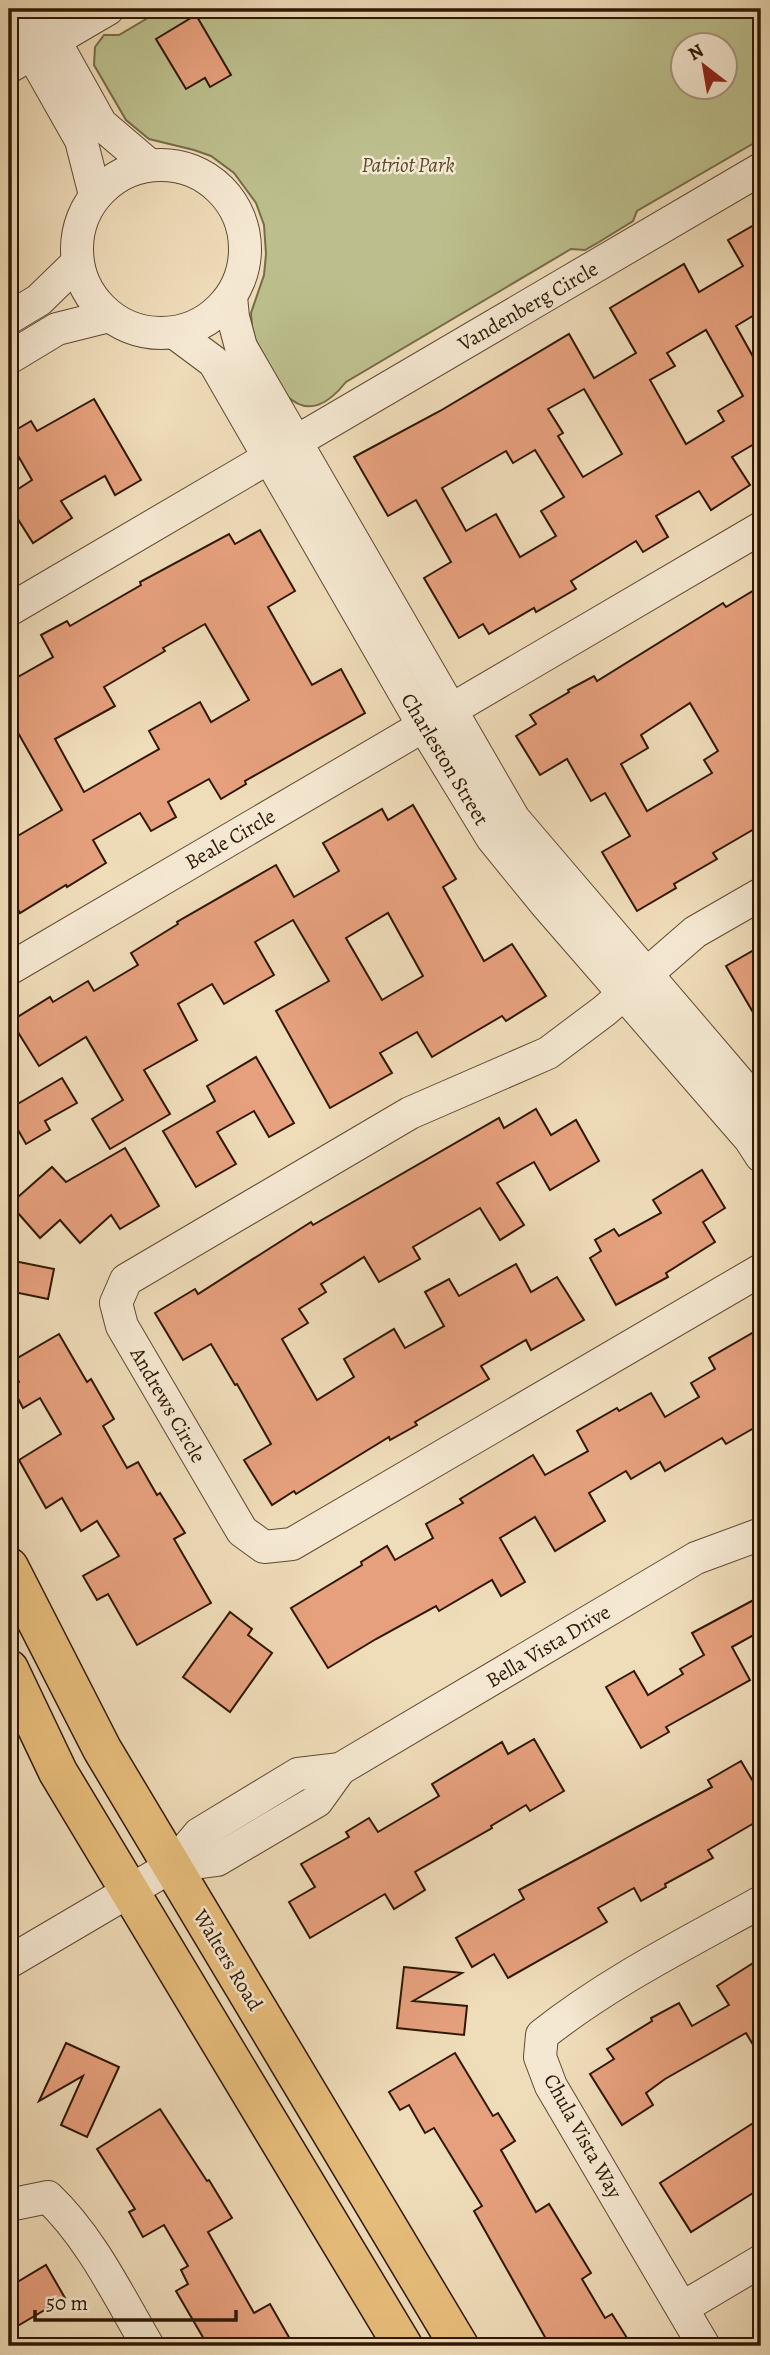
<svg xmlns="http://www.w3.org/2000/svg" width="770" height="2355" font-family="Alegreya,serif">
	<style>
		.green { fill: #bcbf8d; stroke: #766c48; stroke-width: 2; fill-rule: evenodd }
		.building { fill: #e6a07d; stroke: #301802; stroke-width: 2; fill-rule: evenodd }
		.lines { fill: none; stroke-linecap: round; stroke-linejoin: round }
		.street-casing { stroke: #604930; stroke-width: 34 }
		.primary-casing { stroke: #301802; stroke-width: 41 }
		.street { stroke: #f5e8d2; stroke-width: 32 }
		.primary { stroke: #e8be7c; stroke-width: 38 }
		.labels { text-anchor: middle; stroke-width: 5; stroke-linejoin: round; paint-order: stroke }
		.park-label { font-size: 21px; font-style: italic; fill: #5a4a2c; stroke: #f5e8d2 }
		.street-label { font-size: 21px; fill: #301802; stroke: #f5e8d2 }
	</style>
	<rect width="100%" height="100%" fill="#efdcb9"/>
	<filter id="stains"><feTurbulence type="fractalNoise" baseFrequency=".00286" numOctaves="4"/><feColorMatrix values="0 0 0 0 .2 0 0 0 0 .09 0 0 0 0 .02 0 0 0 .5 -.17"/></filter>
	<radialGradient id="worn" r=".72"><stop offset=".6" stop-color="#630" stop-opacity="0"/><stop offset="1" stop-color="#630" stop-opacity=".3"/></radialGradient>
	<path class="green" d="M163 9H761V139L637 211 633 221 599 242 585 250 571 249 346 382C330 402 309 418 286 395L255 339 252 326 251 313 264 275 266 254 264 225 256 203 234 173 211 156 194 150 149 139 126 120 94 65 95 47 104 35H119ZM682 46H724V88H682Z"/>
	<g class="building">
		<polygon points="196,15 231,75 210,87 205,78 186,89 156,39"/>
		<path d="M761 221V311L736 326 761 371V440L732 457 750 485 711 510 699 491 656 516 668 537 643 552 636 541 571 581 576 589 536 612 534 608 489 634 483 624 459 638 424 578 451 562 416 500 388 516 354 457 440 411 569 334 594 378 636 353 610 308 684 264 699 292 743 266 728 240ZM706 330 743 396 718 411 724 421 686 444 650 380 675 366 667 353ZM584 389 622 454 583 477 558 436 563 433 548 409ZM535 450 564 497 541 511 556 536 520 557 496 514 466 531 442 488 506 451 513 463Z"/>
		<polygon points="94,399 141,480 115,495 105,476 61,501 72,518 33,543 9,505 9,495 32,480 9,440 9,434 31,421 37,431"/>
		<path d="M260 530 295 591 268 607 312 685 341 669 365 713 245 781 246 784 221 799 209 779 168 802 176 817 151 831 140 813 93 840 106 863 67 887 66 885 20 913 9 894V841L62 810 9 717V682L53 657 41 635 67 621 70 626 141 585 140 582 229 534 235 544ZM205 624 249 700 211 722 200 702 149 731 159 749 84 792 55 739 115 706 104 687 165 651 163 648Z"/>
		<path d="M761 586V825L713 853 717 859 674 884 676 888 637 911 602 852 630 836 605 793 591 801 567 759 540 775 516 736 536 724 530 715 569 692 568 690 594 676 597 681 723 603 726 607ZM690 703 718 751 704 760 712 773 647 811 621 764 648 748 641 735Z"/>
		<path d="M413 805 456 879 443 887 484 961 512 944 546 996 506 1021 502 1016 432 1057 417 1032 380 1053 392 1073 330 1108 276 1011 329 981 293 920 255 942 274 975 224 1004 212 984 178 1004 197 1040 144 1070 170 1114 110 1149 92 1119 123 1100 86 1037 39 1066 11 1021 50 997 53 1002 88 981 94 991 138 965 131 953 178 924 177 922 276 865 294 897 339 871 323 843 382 809 388 820ZM388 913 423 976 382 1000 346 938Z"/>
		<polygon points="761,946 761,1026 726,966"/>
		<polygon points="256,1057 294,1123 269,1137 254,1111 217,1132 236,1164 196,1187 163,1131 215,1101 207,1086"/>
		<polygon points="62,1078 77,1103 45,1121 50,1130 26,1144 9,1114 9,1109"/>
		<polygon points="536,1109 551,1135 576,1120 599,1161 550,1190 534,1162 497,1183 524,1225 500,1240 480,1208 413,1247 420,1259 379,1282 364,1257 321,1284 326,1292 299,1309 308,1323 282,1339 317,1400 354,1377 344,1359 394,1329 405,1348 444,1326 425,1292 449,1279 459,1296 516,1264 531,1292 557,1277 584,1320 531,1350 526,1340 481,1366 489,1379 415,1422 417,1425 390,1440 389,1437 296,1494 294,1491 272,1505 244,1460 271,1444 237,1384 235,1385 211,1344 183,1360 155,1313 195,1289 198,1294 311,1222 313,1225 499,1118 504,1128"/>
		<polygon points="125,1148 159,1206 120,1229 111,1215 80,1243 60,1220 40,1238 10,1204 52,1167 66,1182"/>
		<polygon points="702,1170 725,1208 703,1222 715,1242 666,1273 668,1277 616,1305 590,1258 601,1251 595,1240 614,1229 619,1236 661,1213 653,1200"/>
		<polygon points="9,1260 54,1269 48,1299 9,1291"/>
		<polygon points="761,1328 761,1424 726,1444 722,1438 665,1471 660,1462 631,1479 626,1471 589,1493 605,1521 555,1551 535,1517 500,1538 525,1582 501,1596 492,1580 439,1611 436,1606 376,1639 328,1668 291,1608 362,1565 361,1562 387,1546 395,1560 433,1538 426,1524 463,1503 460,1499 533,1455 545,1475 588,1451 577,1431 617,1408 619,1411 651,1393 665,1417 699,1397 691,1383 715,1369 709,1358"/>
		<polygon points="59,1334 87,1382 91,1379 114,1419 103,1426 127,1468 138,1462 157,1495 160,1493 185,1533 174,1539 211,1603 137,1645 108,1594 97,1600 83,1576 119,1556 97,1521 81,1531 62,1498 46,1508 19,1460 61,1434 40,1398 23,1408 12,1387 19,1382 9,1363"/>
		<polygon points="761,1596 761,1631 732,1647 750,1680 666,1727 669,1732 641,1748 606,1687 634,1671 648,1695 683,1674 680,1669 704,1655 692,1633"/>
		<polygon points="230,1612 252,1629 248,1635 272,1653 230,1712 183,1677"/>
		<polygon points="534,1739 564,1791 530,1811 526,1805 491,1826 492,1828 415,1872 425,1890 394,1909 385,1894 310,1938 289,1902 315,1887 301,1864 349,1837 346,1832 369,1818 378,1832 439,1796 432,1784 502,1742 508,1754"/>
		<polygon points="741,1761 754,1783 761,1779 761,1819 708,1850 713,1858 665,1884 666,1887 641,1901 634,1888 598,1908 607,1922 508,1978 494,1954 472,1967 456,1938 524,1899 519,1890 712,1787 708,1780"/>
		<polygon points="761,1958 761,2058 746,2033 665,2079 646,2093 653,2105 622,2125 590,2074 614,2059 607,2049 652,2021 651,2018 679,2003 692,2026 729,2005 717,1986"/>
		<polygon points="404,1967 462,1973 413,2001 467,2006 464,2035 397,2028"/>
		<polygon points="66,2043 119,2067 87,2137 61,2125 83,2076 39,2101"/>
		<polygon points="455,2053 493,2116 498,2113 515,2141 501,2150 536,2212 549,2204 591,2273 582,2279 605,2318 612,2314 632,2346 550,2346 474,2211 482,2206 434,2128 425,2133 409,2105 400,2110 389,2092"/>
		<polygon points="160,2109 207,2181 209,2180 232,2218 208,2232 254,2313 270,2304 294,2346 208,2346 176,2291 188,2284 181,2270 188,2266 164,2225 143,2237 129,2212 135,2209 97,2149"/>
		<polygon points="761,2118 761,2188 691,2232 660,2183"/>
		<polygon points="46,2265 65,2298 9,2331 9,2287"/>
	</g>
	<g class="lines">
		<g class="street-casing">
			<g id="street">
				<polyline points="37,9 101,124 148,164"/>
				<polyline points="9,13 81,140 95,195"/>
				<polyline points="9,67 108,9"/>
				<circle cx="161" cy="249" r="84"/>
				<polyline points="231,297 233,317 241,347 514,819 761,1108"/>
				<polyline points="9,318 39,300 77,263"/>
				<polyline points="175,333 214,362 423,725 492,838 545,903 750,1139 761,1156"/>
				<polyline points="9,358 57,329 109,316"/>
				<polyline points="9,610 761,169"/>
				<polyline points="761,894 695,932 604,1011 548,1053 410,1113 126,1280 116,1303 122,1326 242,1531 264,1547 292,1544 761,1270"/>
				<polyline points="9,969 761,528"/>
				<polyline points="172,1866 217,1860 317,1801 340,1769"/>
				<polyline points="9,1962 172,1866 199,1834 298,1774 340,1769 696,1558 761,1534"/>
				<path d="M9 2205 48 2197C91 2238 118 2295 148 2346"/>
				<polyline points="682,2308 761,2261"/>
				<path d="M704 2346 551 2086 540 2057 542 2035C609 1982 687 1943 761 1902"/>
			</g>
		</g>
		<g class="primary-casing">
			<g id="primary">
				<polyline points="9,1567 102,1749 459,2346"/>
				<polyline points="9,1669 58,1772 403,2346"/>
			</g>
		</g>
		<use href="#street" class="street"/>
		<use href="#primary" class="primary"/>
	</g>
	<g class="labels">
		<g class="park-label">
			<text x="408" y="172">Patriot Park</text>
		</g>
		<g class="street-label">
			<text transform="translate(528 306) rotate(-30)" y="7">Vandenberg Circle</text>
			<text transform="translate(445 759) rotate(59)" y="7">Charleston Street</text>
			<text transform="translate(230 839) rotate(-30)" y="7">Beale Circle</text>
			<text transform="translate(168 1405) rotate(60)" y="7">Andrews Circle</text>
			<text transform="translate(548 1646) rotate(-31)" y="7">Bella Vista Drive</text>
			<text transform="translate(228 1960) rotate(59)" y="7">Walters Road</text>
			<text transform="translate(583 2136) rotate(61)" y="7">Chula Vista Way</text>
		</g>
	</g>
	<rect width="770" height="2355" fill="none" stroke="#efdcb9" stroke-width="35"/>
	<rect x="10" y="10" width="749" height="2334" fill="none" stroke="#301802" stroke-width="3.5"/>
	<rect x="18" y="18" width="735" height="2320" fill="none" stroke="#301802" stroke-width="2"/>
	<g transform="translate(704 66) rotate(329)"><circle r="33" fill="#f5e8d2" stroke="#a6957f" stroke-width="2"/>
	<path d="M0-5L12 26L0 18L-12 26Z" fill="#8f2418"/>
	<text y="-10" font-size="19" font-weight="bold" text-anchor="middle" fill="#301802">N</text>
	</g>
	<path d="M35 2310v10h201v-10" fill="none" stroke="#301802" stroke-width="3.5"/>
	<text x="46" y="2310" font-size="21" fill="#301802" stroke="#f5e8d2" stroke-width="5" paint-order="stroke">50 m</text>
	<rect width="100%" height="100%" filter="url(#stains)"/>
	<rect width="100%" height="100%" fill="url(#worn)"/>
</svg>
